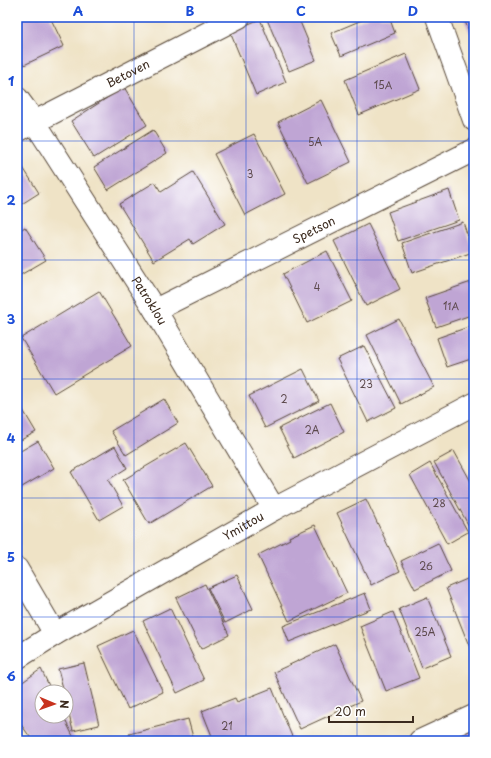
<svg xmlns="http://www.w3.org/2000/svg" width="491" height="758" font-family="'Playpen Sans',sans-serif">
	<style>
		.building { fill: #bfa5d4 }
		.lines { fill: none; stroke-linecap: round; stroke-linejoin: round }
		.minor-casing { stroke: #564637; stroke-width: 24 }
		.minor { stroke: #fff; stroke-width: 22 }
		.grid { fill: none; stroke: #1d4ed8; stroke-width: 1; stroke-opacity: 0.55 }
		.labels { text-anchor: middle; stroke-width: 3; stroke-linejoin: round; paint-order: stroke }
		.number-label { font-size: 10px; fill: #5c494c }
		.street-label { font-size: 12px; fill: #3b2a1e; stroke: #fff }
		.neatline { fill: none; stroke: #1d4ed8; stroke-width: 1.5 }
		.grid-label { font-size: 13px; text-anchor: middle; font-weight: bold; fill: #1d4ed8 }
	</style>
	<rect width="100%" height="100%" fill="#fff"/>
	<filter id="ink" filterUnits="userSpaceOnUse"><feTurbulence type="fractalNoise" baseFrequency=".025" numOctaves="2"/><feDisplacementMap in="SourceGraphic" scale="8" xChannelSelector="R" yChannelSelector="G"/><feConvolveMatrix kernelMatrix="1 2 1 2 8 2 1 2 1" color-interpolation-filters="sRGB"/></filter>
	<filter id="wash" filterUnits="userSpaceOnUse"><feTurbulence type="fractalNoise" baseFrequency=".012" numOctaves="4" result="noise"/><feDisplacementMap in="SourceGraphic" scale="16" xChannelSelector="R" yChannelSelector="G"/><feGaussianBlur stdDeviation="0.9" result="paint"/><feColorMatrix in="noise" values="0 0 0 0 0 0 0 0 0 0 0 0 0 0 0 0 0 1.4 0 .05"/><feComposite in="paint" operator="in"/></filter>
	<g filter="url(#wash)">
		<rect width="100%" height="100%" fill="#efe3c6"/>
		<g id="blocks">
			<g class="building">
				<polygon points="17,17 50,17 64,46 24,65 17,52"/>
				<polygon points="266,17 298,17 316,60 289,71"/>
				<polygon points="369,17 389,17 395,33 341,56 331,33"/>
				<polygon points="463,17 474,17 474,31 470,33"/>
				<polygon points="260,19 286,82 256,95 230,32"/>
				<polygon points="406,54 420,89 359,115 345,80"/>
				<polygon points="124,87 147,125 94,158 71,121"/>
				<polygon points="321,100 351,162 308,183 278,122"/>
				<polygon points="153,130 167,153 108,190 94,167"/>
				<polygon points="254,134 285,194 245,215 214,154"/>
				<polygon points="17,158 39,193 17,207"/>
				<polygon points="193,172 225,224 193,244 190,239 154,261 119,204 155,182 161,192"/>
				<polygon points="449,190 459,220 398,241 388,212"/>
				<polygon points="463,222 473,252 412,273 402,243"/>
				<polygon points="368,224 400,289 366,306 334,241"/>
				<polygon points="25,227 46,260 17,277 17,232"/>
				<polygon points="327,251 352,301 307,323 283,274"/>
				<polygon points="474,281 474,314 436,327 425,298"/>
				<polygon points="99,291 132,346 54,393 21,338"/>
				<polygon points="399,319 434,387 401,404 367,335"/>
				<polygon points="474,325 474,358 447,367 437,338"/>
				<polygon points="364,346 396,408 368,422 337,359"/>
				<polygon points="303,369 319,401 265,428 249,396"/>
				<polygon points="164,399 178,423 126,455 111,431"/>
				<polygon points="17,400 36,432 17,442"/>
				<polygon points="330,403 344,432 294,458 279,428"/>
				<polygon points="38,441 54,468 17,490 17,453"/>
				<polygon points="186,443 212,486 149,524 123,480"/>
				<polygon points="115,446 127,468 108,480 123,506 99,520 71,472"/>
				<polygon points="454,451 474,487 474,528 471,530 434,462"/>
				<polygon points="430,463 468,532 447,544 410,475"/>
				<polygon points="366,499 400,571 371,585 337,513"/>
				<polygon points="315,525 347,593 289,621 258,555 290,539 289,537"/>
				<polygon points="438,543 451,571 415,589 401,561"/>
				<polygon points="237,575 253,609 225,623 208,588"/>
				<polygon points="474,576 474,646 470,648 446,588"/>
				<polygon points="205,584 229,635 201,649 176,598"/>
				<polygon points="365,593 371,609 289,642 283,626"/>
				<polygon points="427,597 451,656 422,668 399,609"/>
				<polygon points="170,608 204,680 177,693 143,621"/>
				<polygon points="393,612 419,678 386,691 360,626"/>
				<polygon points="133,630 163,692 128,709 98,646"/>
				<polygon points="335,644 361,701 300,729 274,672"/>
				<polygon points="84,663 99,725 73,731 66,703 66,692 64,692 58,669"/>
				<polygon points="41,669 52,692 42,692 42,716 63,716 75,740 74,741 33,741 17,719 17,686"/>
				<polygon points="272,688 293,739 288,741 214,741 202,711 235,698 237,702"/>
				<polygon points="188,719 194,741 131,741 129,734"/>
				<polygon points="474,724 474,741 451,741 449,737"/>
			</g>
		</g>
	</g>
	<g filter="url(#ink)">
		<use href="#blocks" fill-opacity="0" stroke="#564637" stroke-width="1"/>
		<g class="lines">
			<g class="minor-casing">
				<g id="minor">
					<polyline points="437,17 474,120"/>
					<path id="s1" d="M17 98 34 121 155 310 274 509"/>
					<path id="s2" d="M17 131 239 17"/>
					<path id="s3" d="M155 310 474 150"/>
					<polyline points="17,569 55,634"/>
					<path id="s4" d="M17 658 55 634 274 509 474 404"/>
					<polyline points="420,741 474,716"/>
				</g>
			</g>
			<use href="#minor" class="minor"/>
		</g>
	</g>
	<path class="grid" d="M134 17V741M246 17V741M357 17V741M17 141H474M17 260H474M17 379H474M17 498H474M17 617H474"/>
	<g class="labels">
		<g class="number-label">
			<text x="383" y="89">15A</text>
			<text x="315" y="146">5A</text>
			<text x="250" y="178">3</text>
			<text x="317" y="291">4</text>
			<text x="451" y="310">11A</text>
			<text x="366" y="388">23</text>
			<text x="284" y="403">2</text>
			<text x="312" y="434">2A</text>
			<text x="439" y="507">28</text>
			<text x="426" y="570">26</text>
			<text x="425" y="636">25A</text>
			<text x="227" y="730">21</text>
		</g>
		<g class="street-label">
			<text dy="4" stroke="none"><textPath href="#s2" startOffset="125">Betoven</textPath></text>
			<text dy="4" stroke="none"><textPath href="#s3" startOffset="178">Spetson</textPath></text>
			<text dy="4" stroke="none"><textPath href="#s1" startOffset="242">Patroklou</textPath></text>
			<text dy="4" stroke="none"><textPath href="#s4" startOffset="262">Ymittou</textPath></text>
		</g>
	</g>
	<rect width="491" height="758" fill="none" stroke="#fff" stroke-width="44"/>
	<g transform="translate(54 704) rotate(92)"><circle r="19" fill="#ffffff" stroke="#b1aaa5"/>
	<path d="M0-3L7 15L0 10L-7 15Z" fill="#c8321e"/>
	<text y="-6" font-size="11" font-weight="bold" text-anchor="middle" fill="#3b2a1e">N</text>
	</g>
	<path d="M329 716v6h84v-6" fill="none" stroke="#3b2a1e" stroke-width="2"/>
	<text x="335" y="716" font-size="12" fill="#3b2a1e" stroke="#ffffff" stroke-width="3" paint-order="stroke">20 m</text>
	<rect x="22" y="22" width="447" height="714" class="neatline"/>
	<g class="grid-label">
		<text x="78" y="16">A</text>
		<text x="190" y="16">B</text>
		<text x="301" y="16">C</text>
		<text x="413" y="16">D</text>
		<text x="11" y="86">1</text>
		<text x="11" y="205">2</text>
		<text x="11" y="324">3</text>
		<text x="11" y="443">4</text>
		<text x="11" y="562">5</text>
		<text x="11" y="681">6</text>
	</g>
</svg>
